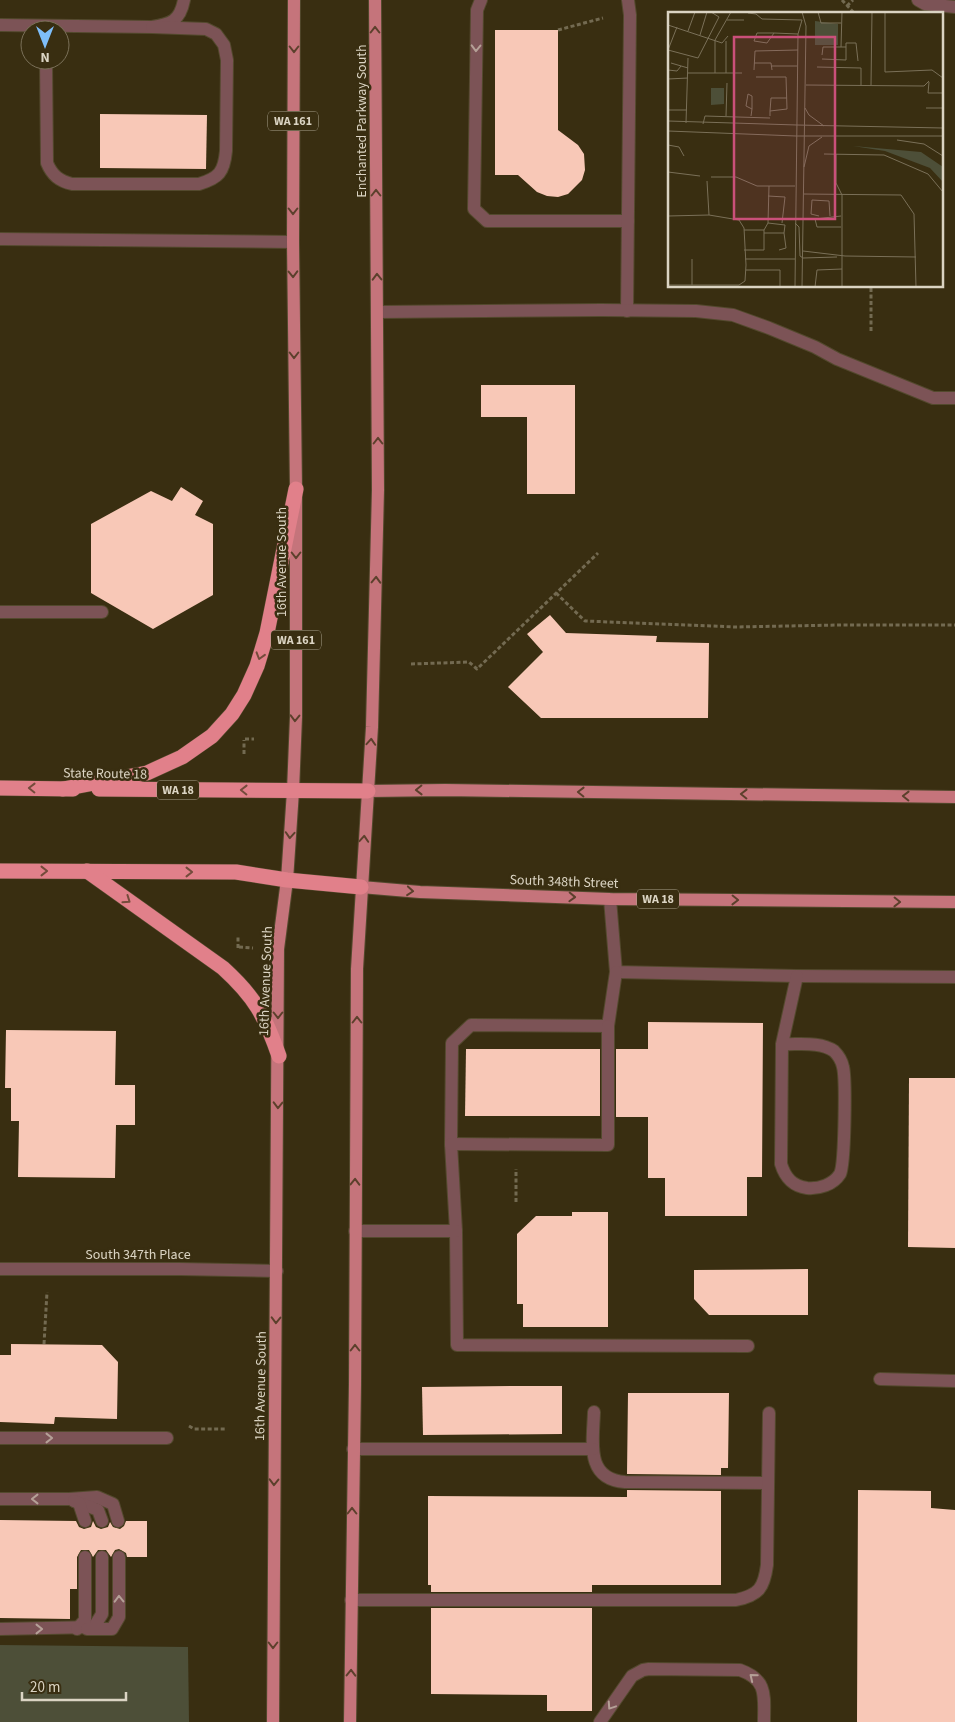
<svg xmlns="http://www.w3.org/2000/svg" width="955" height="1722" font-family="'Source Sans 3',sans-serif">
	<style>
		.green { fill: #4d4f38 }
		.building { fill: #f8c8b7 }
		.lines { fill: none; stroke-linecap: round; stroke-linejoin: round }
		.lane-casing { stroke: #53492d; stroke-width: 14 }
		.street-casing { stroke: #53492d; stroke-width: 14 }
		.primary-casing { stroke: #53492d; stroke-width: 14 }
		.highway-casing { stroke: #53492d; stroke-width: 16 }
		.path { stroke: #736a51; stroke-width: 3; stroke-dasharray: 4 2.5; stroke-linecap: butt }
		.lane { stroke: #7c5356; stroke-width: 12 }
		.street { stroke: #7c5356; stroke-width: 12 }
		.primary { stroke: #c5747b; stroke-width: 12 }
		.highway { stroke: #e1808a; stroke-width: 15 }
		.oneway { stroke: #5c402c }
		.oneway2 { stroke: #b5a097 }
		.oneway3 { stroke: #744b3b }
		.labels { text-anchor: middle; stroke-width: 5; stroke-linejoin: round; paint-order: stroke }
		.shield { fill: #392e11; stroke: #aaa28e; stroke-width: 1 }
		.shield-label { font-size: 12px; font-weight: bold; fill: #dbd4c3 }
		.street-label { font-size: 14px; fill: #dbd4c3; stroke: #392e11 }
		.inset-road { fill: none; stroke: #7a7058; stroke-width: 1 }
		.view { fill: #ca507a; fill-opacity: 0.15; stroke: #ca507a; stroke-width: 2.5 }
		.inset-edge { fill: none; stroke: #dbd4c3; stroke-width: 2.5 }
	</style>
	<rect width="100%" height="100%" fill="#392e11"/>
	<polygon class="green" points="0,1645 188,1647 189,1722 0,1722"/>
	<g class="building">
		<polygon points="495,30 558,30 558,130 578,145 584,154 585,170 582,180 568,194 558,197 547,196 537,192 518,175 495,175"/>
		<polygon points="100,114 207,115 206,169 100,168"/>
		<polygon points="481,385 575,385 575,494 527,494 527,417 481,417"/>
		<polygon points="181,487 203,501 195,515 213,524 213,595 153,629 91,593 91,524 151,491 172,501"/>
		<polygon points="550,615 566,633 657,636 656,642 709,643 708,718 541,718 508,687 543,652 527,634"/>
		<polygon points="648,1022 763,1023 762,1177 747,1177 747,1216 665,1216 665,1178 648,1178 648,1117 616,1117 616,1049 648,1049"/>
		<polygon points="6,1030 116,1031 115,1085 135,1085 135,1125 116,1125 115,1178 18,1177 19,1121 11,1121 11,1088 5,1088"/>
		<polygon points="466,1049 600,1049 600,1116 465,1116"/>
		<polygon points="909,1078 955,1078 955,1248 908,1247"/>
		<polygon points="572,1212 608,1212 608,1327 523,1327 523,1304 517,1304 517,1234 536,1216 572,1216"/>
		<polygon points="808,1269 808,1315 709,1315 694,1299 694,1270"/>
		<polygon points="11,1344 102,1345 118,1362 117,1419 55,1417 54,1424 0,1422 0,1355 11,1355"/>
		<polygon points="513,1386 562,1386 562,1434 423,1435 422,1387"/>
		<polygon points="628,1393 729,1393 728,1468 721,1468 721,1475 627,1474"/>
		<polygon points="627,1490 721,1491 721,1585 592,1585 592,1592 431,1592 431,1585 428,1585 428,1496 627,1497"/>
		<polygon points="858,1490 931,1491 931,1508 955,1510 955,1722 857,1722"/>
		<polygon points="0,1520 76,1521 79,1527 84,1529 91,1527 93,1521 96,1527 101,1529 108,1527 110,1522 113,1527 120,1529 124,1526 126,1521 147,1521 147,1557 127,1557 126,1553 119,1549 115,1550 111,1557 106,1550 98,1550 93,1557 89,1550 81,1550 77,1557 77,1589 70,1589 70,1619 0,1618"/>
		<polygon points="431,1608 592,1608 592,1711 547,1711 547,1695 431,1694"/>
	</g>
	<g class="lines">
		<g class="lane-casing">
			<g id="lane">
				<polyline points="481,0 477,10 474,209 487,221 628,221"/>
				<polyline points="918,0 925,4 955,7"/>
				<path d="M0 25 152 27C171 24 180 21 184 0"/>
				<path d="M46 60 47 163C52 175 59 181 72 184H199C219 178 224 172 226 151L227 60 224 45 216 34 206 29 152 27"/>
				<polyline points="0,239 293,242"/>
				<polyline points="627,311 630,15 628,0"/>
				<polyline points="378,312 601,310 696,311 733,315 769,328 815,347 837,359 933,398 955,398"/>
				<polyline points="0,612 102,612"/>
				<polyline points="610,899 616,972 797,976 955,977"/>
				<polyline points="616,972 608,1026 471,1025 452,1043 451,1144 456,1231 457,1345 748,1346"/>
				<path d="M782 1044C797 1045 820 1041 834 1051 838 1055 842 1062 843 1067 846 1079 845 1164 840 1174 833 1185 819 1189 807 1188 792 1186 785 1177 781 1164L782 1044 797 976"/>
				<polyline points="451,1144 608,1145 608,1026"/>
				<polyline points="355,1231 456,1231"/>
				<polyline points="880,1379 955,1381"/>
				<path d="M594 1412C593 1442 585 1479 625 1482L768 1483"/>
				<polyline points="0,1438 167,1438"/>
				<polyline points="353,1449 593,1449"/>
				<polyline points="0,1499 69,1499 97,1497 113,1504 118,1521"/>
				<polyline points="74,1501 98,1510 102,1521"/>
				<polyline points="74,1501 79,1503 85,1521"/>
				<path d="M351 1600H736C759 1595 764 1588 767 1565L769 1413"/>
				<polyline points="0,1629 94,1627 102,1614 102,1557"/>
				<polyline points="77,1629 85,1620 85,1557"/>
				<polyline points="87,1629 112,1629 119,1617 119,1557"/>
				<path d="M600 1722 632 1676 643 1670 649 1669 740 1670C768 1680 764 1696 764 1722"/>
			</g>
		</g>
		<g class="street-casing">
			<polyline id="street" points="0,1269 180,1269 277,1271"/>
		</g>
		<g class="primary-casing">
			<g id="primary">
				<polyline points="368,791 445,790 955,797"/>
				<polyline points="361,887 420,892 610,899 955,902"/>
				<polyline points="273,1722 278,949 287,880 293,791 296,717 296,489 293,242 294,0"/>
				<polyline points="350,1722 355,1384 357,969 372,727 378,490 375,0"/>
			</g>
		</g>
		<g class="highway-casing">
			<g id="highway">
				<polyline points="0,788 73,789"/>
				<polyline points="63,789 147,773 182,757 212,736 232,714 244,695 257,666 267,633 296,489"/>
				<polyline points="99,789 368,791"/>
				<polyline points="0,871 236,872 287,880 361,887"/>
				<path d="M87 871 223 968C255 997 265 1016 279 1056"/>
			</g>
		</g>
		<g class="path">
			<polyline points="842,0 855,14"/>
			<polyline points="847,6 853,0"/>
			<polyline points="558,30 603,18"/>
			<polyline points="871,331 871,286"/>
			<polyline points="556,593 585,621 736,627 837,625 955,625"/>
			<polyline points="411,664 469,662 477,669 598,553"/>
			<polyline points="245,739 254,739"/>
			<polyline points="244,754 244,740"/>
			<polyline points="239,947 253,948"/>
			<polyline points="238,948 238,936"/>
			<polyline points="516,1202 516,1169"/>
			<polyline points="44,1344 47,1292"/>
			<polyline points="189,1426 194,1429 227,1429"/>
		</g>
		<use href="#lane" class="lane"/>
		<use href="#street" class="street"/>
		<use href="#primary" class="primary"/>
		<use href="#highway" class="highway"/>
	</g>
	<defs><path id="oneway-chevron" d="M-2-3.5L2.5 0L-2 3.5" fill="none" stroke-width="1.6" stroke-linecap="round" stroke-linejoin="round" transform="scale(1.25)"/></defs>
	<g class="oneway">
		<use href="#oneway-chevron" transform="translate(375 30) rotate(-90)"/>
		<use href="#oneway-chevron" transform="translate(294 49) rotate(90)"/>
		<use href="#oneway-chevron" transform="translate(376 193) rotate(-90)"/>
		<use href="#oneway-chevron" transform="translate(293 211) rotate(90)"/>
		<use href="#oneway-chevron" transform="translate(293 274) rotate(89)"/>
		<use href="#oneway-chevron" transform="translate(377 277) rotate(-91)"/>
		<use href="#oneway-chevron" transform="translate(294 355) rotate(90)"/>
		<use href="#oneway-chevron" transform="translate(378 441) rotate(-90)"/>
		<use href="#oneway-chevron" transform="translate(296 555) rotate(90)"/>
		<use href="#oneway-chevron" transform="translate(376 580) rotate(-88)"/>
		<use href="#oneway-chevron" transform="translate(295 718) rotate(91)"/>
		<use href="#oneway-chevron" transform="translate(371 742) rotate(-86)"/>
		<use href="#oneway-chevron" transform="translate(419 790) rotate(179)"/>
		<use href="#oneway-chevron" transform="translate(581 792) rotate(-179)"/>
		<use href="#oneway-chevron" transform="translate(744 794) rotate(-179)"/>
		<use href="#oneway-chevron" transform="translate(906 796) rotate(-179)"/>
		<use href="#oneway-chevron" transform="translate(290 835) rotate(94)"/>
		<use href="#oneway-chevron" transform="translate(364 839) rotate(-86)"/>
		<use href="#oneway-chevron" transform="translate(410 891) rotate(5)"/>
		<use href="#oneway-chevron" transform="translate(572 897) rotate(2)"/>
		<use href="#oneway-chevron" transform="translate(735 900) rotate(1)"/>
		<use href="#oneway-chevron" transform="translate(897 902) rotate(1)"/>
		<use href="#oneway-chevron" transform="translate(278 1015) rotate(90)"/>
		<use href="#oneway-chevron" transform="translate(357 1020) rotate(-90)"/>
		<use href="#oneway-chevron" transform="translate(278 1105) rotate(91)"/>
		<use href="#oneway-chevron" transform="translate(355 1182) rotate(-89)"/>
		<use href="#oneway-chevron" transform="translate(276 1320) rotate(91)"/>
		<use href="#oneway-chevron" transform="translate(355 1348) rotate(-90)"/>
		<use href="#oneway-chevron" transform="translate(274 1482) rotate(91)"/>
		<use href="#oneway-chevron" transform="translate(352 1511) rotate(-90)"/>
		<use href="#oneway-chevron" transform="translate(273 1645) rotate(90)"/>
		<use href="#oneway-chevron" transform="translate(351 1673) rotate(-89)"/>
	</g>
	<g class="oneway2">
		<use href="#oneway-chevron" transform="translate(476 48) rotate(91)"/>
		<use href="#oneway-chevron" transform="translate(49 1438)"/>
		<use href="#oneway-chevron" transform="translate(35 1499) rotate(-180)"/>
		<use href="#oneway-chevron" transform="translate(119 1599) rotate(-91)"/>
		<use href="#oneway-chevron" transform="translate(39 1629)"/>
		<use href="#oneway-chevron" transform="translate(753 1677) rotate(-141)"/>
		<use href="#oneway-chevron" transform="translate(611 1706) rotate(124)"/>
	</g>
	<g class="oneway3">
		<use href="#oneway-chevron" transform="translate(260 656) rotate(107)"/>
		<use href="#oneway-chevron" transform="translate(32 788) rotate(-179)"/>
		<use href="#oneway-chevron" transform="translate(244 790) rotate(-179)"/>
		<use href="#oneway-chevron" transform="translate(44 871)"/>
		<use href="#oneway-chevron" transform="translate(189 872)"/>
		<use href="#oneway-chevron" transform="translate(127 900) rotate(35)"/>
	</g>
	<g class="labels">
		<g class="shield">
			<rect x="268" y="111.5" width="50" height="19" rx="4"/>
			<rect x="271" y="630.5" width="50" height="19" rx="4"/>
			<rect x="157" y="780.5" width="42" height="19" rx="4"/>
			<rect x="637" y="889.5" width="42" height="19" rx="4"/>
		</g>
		<g class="shield-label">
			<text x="293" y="125">WA 161</text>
			<text x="296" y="644">WA 161</text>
			<text x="178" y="794">WA 18</text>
			<text x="658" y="903">WA 18</text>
		</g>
		<g class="street-label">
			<text transform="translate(361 121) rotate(-90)" y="5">Enchanted Parkway South</text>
			<text transform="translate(281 562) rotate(-90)" y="5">16th Avenue South</text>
			<text transform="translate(105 773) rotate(1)" y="5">State Route 18</text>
			<text transform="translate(564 881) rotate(2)" y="5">South 348th Street</text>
			<text transform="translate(265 981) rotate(-88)" y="5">16th Avenue South</text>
			<text x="138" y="1259">South 347th Place</text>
			<text transform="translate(260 1386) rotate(-89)" y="5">16th Avenue South</text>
		</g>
	</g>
	<g transform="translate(668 12)">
		<rect width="275" height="275" fill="#392e11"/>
		<path d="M147 9 170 12V33H147ZM43 76H56V92L43 93ZM185 134 253 140 275 155V170L262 156 217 139Z" fill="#4d4f38"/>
		<path class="inset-road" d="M134 0 138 14 134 275M174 0 173 35H178M217 0V60L264 58 275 66M80 1 88 2 94 7 134 8M59 8H76M173 11H153L150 0H174M0 13 54 31 60 24M9 15 0 38 30 46 51 5 43 0M20 19 27 0M106 21 99 31 86 29 89 21H106L130 22M32 23 39 0M58 29V61M154 43 155 35H173M154 47 178 48V31H188L190 49M3 51 20 56M86 51H103L104 58M104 54H129M149 55 193 56V73M0 58 9 59 13 54M86 58 87 39 130 38M20 61H74M47 61V28L63 0M88 65H118L119 97 102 99V104M0 67 20 66M261 70 260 81H275M138 73 256 74 261 69M203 73 204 0M137 96 141 103 156 114M258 96H275M0 98H19M102 99 103 86H119M58 104 59 71M83 104 84 97V84L80 82 78 94 84 97M0 109 129 113M18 111 20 46M35 112 37 104 102 106M129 113 275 116M0 119 128 124M128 124H275M229 128 256 132 275 144M0 133 11 135 16 144M156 142 216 143 260 162 275 180M168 142V171L174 183V275M136 155 141 134 154 125M0 160 32 164M43 165H68L89 174H127M39 169 41 203M136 182 233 183 246 202 248 275M100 184 117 185 114 211M0 204 41 203 71 208 76 216 78 253 77 269 71 273H0M151 204 143 202 144 188 161 189 162 204M100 211 101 174M127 211 131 215 132 244 135 246M173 215H149L147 207 173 204M96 218 100 211 117 213 116 221H96M76 238H96V218H76M111 238 118 236 116 221M135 239 177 244 248 245M135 246 169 245M24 247V273M77 247H127M78 258H112V275M127 275 130 22 134 8M147 275 149 258 174 257"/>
		<path class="view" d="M66 25H167V207H66Z"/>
		<rect width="275" height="275" class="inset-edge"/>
	</g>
	<g transform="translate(45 45) rotate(180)"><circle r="24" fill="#392e11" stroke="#7a7058"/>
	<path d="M0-4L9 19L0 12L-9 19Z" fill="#7ebef9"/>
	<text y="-8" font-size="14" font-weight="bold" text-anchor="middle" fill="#dbd4c3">N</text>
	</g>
	<path d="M22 1692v8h104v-8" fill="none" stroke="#dbd4c3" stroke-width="2.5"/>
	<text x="30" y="1692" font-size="15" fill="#dbd4c3" stroke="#392e11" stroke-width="4" paint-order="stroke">20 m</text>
</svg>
